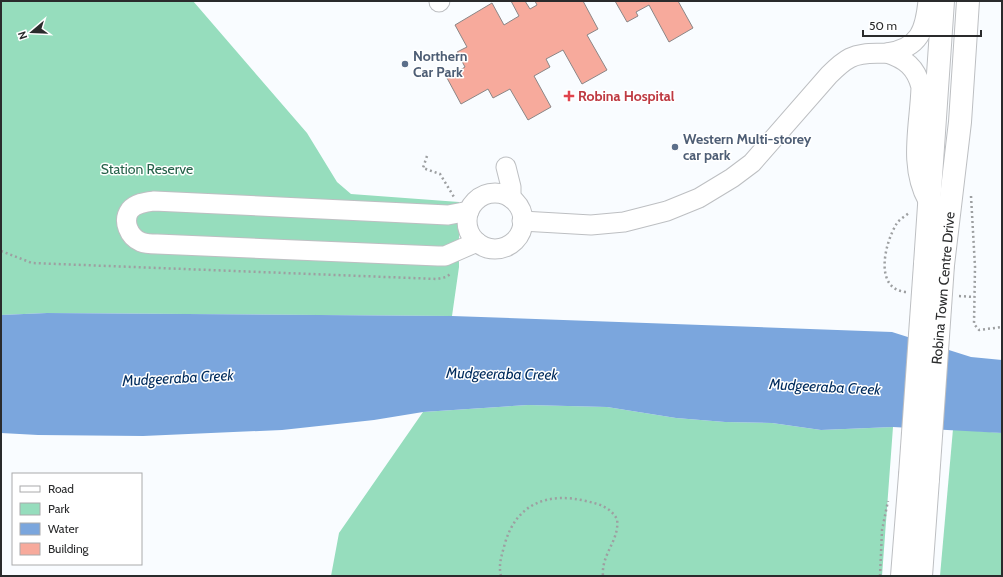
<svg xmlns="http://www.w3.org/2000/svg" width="1003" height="577" font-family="Cabin,sans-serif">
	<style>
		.green { fill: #96ddbd }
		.water { fill: #7ba6dd }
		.building { fill: #f7aa9c; stroke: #8b8686 }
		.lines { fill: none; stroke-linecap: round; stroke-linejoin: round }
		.minor-casing { stroke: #bdbfc2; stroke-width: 21 }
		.major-casing { stroke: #bdbfc2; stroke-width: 24 }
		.path { stroke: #9d9fa1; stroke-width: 2.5; stroke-dasharray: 2 3; stroke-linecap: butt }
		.minor { stroke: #fff; stroke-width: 19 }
		.major { stroke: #fff; stroke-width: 22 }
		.major-bridge-casing { stroke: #bdbfc2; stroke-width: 24; stroke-linecap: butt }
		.major-bridge { stroke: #fff; stroke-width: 22 }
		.service-dot { fill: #5c6f8a; stroke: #fff; stroke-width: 1.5 }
		.health-dot { fill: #e0444e; stroke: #fff; stroke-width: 1.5 }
		.labels { text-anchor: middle; stroke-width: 3; stroke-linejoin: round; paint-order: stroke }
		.service-label { font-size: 14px; font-weight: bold; fill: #4e5e75; stroke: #fff; text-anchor: start }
		.health-label { font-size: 14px; font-weight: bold; fill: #be3a42; stroke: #fff; text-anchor: start }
		.park-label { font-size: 14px; fill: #27634b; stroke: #fff }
		.street-label { font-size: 14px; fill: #2a2b2c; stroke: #fff }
		.water-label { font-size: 15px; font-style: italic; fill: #012c5d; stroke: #fff }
	</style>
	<rect width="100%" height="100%" fill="#f9fcff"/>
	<g class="green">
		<polygon points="1,1 193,1 307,133 337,182 351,194 459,202 459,267 452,316 47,313 1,315"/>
		<polygon points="528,405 607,407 676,418 725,422 772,423 821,430 893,427 882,576 331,576 339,533 423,412"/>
		<polygon points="953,429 1002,433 1002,576 940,576"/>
	</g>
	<polygon class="water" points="47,313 452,316 892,332 971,357 1002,360 1002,433 893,427 821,430 772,423 725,422 676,418 607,407 528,405 423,412 374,420 282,430 143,436 38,435 1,433 1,315"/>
	<g class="building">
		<polygon points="511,1 525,1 530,9 537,5 535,1 583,1 598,29 587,35 607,70 582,84 563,50 546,59 550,67 534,76 551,107 528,120 510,89 493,98 488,89 461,104 447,78 465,67 457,52 467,47 455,25 492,3 504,25 519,16"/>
		<polygon points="615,1 678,1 693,28 669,42 649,5 636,12 638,16 627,22"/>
	</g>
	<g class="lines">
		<g class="minor-casing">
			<g id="minor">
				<polyline points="439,2 440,1"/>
				<path d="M887 53C905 59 916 67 921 87 920 125 908 165 928 201"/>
				<polyline points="506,167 511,187 511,198"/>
				<circle cx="495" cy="221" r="28"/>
				<path d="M469 211 448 215 154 201C146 202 136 203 130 210 122 221 129 237 141 242 146 244 152 244 157 244L438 256H445L477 242"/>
				<path d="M522 221 591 225 624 222 667 211 699 198 732 178 752 163 829 75C835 69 842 62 850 58 862 52 875 54 887 53 920 48 925 30 928 1"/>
			</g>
		</g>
		<g class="major-casing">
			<g id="major">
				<polyline points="925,264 943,1"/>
				<polyline points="943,265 960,122 968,1"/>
				<polyline points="902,576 910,475"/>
				<polyline points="921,576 928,479"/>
			</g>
		</g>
		<g class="path">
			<polyline points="427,156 423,168 440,174 454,197"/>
			<polyline points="971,196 975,267 974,324 979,330 1002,327"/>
			<polyline points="1,251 32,263 437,279 446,277 452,273"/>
			<path d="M906 292C873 289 885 242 897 223 900 219 905 216 909 213"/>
			<polyline points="959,296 974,297"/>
			<path d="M501 576C498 564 502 555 505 543 517 503 548 492 586 501 599 504 610 507 617 519 620 540 601 554 603 576"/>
			<polyline points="880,576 882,530 888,501"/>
		</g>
		<use href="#minor" class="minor"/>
		<use href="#major" class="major"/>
		<g class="major-bridge-casing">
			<g id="major-bridge">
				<polyline points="910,475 925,264"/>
				<polyline points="928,479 943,265"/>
			</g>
		</g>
		<use href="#major-bridge" class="major-bridge"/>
	</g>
	<g class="service-dot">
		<circle cx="405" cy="64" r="4"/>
		<circle cx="675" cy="147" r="4"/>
	</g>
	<path class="health-dot" d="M567 90h4v4h4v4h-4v4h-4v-4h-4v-4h4z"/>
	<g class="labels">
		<g class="service-label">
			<text x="413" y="61">Northern<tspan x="413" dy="16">Car Park</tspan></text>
			<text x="683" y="144">Western Multi-storey<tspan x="683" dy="16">car park</tspan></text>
		</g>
		<g class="health-label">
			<text x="578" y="101">Robina Hospital</text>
		</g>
		<g class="park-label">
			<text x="147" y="174">Station Reserve</text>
		</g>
		<g class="street-label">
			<text transform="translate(943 288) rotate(-85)" y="5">Robina Town Centre Drive</text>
		</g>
		<g class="water-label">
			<text transform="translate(502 374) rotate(1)" y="5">Mudgeeraba Creek</text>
			<text transform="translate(178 378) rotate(-3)" y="5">Mudgeeraba Creek</text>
			<text transform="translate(825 387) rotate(3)" y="5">Mudgeeraba Creek</text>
		</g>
	</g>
	<rect width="1003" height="577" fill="none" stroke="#2a2b2c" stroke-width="4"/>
	<rect x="12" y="473" width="130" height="92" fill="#ffffff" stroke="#aaaaab"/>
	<rect x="20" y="486" width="20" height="6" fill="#ffffff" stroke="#aaaaab"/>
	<text x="48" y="493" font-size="12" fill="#2a2b2c">Road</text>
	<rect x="20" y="503" width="20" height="12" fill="#96ddbd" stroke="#aaaaab"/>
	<text x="48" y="513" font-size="12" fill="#2a2b2c">Park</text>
	<rect x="20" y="523" width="20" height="12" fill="#7ba6dd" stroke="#aaaaab"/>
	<text x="48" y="533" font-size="12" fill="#2a2b2c">Water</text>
	<rect x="20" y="543" width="20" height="12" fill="#f7aa9c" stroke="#aaaaab"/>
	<text x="48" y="553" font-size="12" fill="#2a2b2c">Building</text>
	<g transform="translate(32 32) rotate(251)" stroke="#ffffff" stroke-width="3" paint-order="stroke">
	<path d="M0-3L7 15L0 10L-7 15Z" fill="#2a2b2c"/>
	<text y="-6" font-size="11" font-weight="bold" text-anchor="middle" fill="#2a2b2c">N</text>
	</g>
	<path d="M863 30v6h118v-6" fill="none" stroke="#2a2b2c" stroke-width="2"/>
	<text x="869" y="30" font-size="12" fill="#2a2b2c" stroke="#ffffff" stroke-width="3" paint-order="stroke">50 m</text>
</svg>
